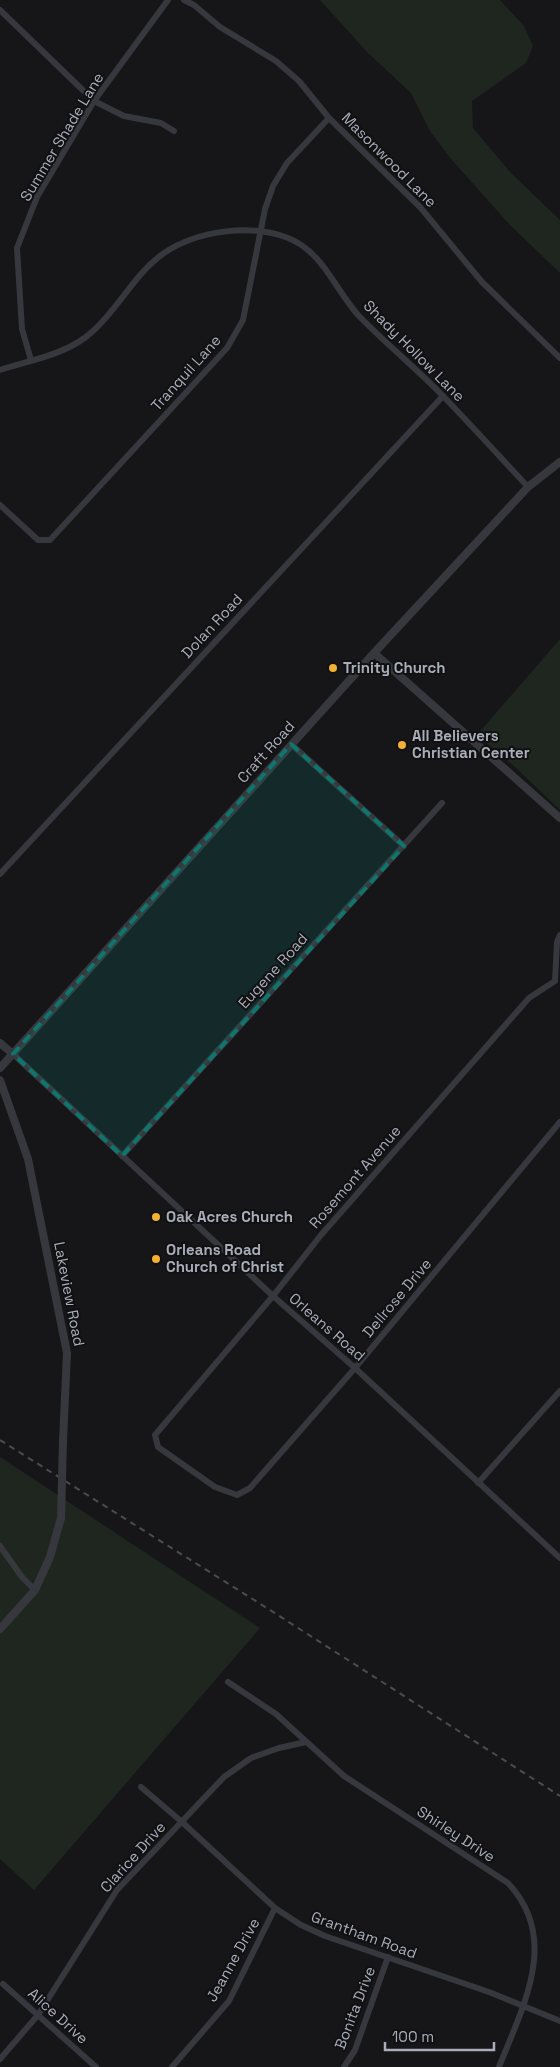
<svg xmlns="http://www.w3.org/2000/svg" width="560" height="2067" font-family="'Space Grotesk',sans-serif">
	<style>
		.green { fill: #1e261f }
		.lines { fill: none; stroke-linecap: round; stroke-linejoin: round }
		.minor { stroke: #37383d; stroke-width: 6 }
		.tertiary { stroke: #37383d; stroke-width: 8 }
		.rail { stroke: #4a4c52; stroke-width: 2; stroke-dasharray: 6 5; stroke-linecap: butt }
		.tertiary-bridge { stroke: #37383d; stroke-width: 8 }
		.marked { fill: #0f766e; fill-opacity: 0.2; stroke: #0f766e; stroke-width: 4; stroke-dasharray: 10 6; stroke-linejoin: round }
		.poi-dot { fill: #f2b134; stroke: #111113; stroke-width: 2 }
		.labels { text-anchor: middle; stroke-width: 4; stroke-linejoin: round; paint-order: stroke }
		.street-label { font-size: 15px; fill: #a8adb8; stroke: #111113 }
		.poi-label { font-size: 15px; font-weight: bold; fill: #a8adb8; stroke: #111113; text-anchor: start }
	</style>
	<rect width="100%" height="100%" fill="#161618"/>
	<g class="green">
		<polygon points="320,0 500,0 524,26 533,46 526,63 472,101 473,128 511,173 560,220 560,273 510,225 451,159 430,131 411,93 367,52"/>
		<polygon points="560,639 560,810 515,767 477,735"/>
		<polygon points="0,1457 260,1628 34,1890 0,1859"/>
	</g>
	<g class="lines">
		<g class="minor">
			<polyline points="184,0 194,5 220,27 276,61 299,81 329,118 420,207 482,282 560,358"/>
			<polyline points="0,10 94,101 124,116 161,123 174,131"/>
			<polyline points="31,360 22,329 17,248 37,197 94,101 168,0"/>
			<path d="M0 370C31 360 69 354 93 331 119 308 135 273 164 253 197 231 250 223 288 238 322 251 335 289 358 315 385 343 416 368 443 396 472 426 500 457 528 487"/>
			<polyline points="0,505 38,540 50,540 227,348 243,320 265,209 273,186 287,163 329,118"/>
			<polyline points="291,744 404,846"/>
			<polyline points="0,874 443,396"/>
			<polyline points="560,935 557,942 555,981 529,998 321,1235 273,1296 155,1435 158,1447 215,1487 237,1495 250,1488 355,1368 560,1122"/>
			<polyline points="13,1054 273,1296 355,1368 560,1558"/>
			<polyline points="122,1156 442,803"/>
			<polyline points="478,1483 560,1391"/>
			<polyline points="0,1546 22,1577 35,1590"/>
			<path d="M228 1682 276 1714 344 1776 508 1883C560 1938 524 2004 499 2067"/>
			<polyline points="141,1787 182,1822 275,1908 301,1925 325,1936 489,1992 560,2021"/>
			<polyline points="3,1984 96,2067"/>
			<polyline points="0,2059 38,2015 117,1890 224,1777 251,1758 279,1748 306,1742"/>
			<polyline points="172,2067 229,2001 275,1908"/>
			<polyline points="344,2067 355,2050 388,1957"/>
		</g>
		<g class="tertiary">
			<polyline points="374,653 560,818"/>
			<polyline points="0,1043 13,1054"/>
			<polyline points="0,1068 374,653 528,487 560,462"/>
			<polyline points="0,1080 28,1159 67,1353 63,1441"/>
			<polyline points="0,1629 35,1590 50,1557 61,1518"/>
		</g>
		<polyline class="rail" points="0,1440 270,1610 560,1796"/>
		<polyline class="tertiary-bridge" points="61,1518 63,1441"/>
	</g>
	<path class="marked" d="M291 744 404 846 122 1156 13 1054Z"/>
	<g class="poi-dot">
		<circle cx="333" cy="668" r="5"/>
		<circle cx="402" cy="745" r="5"/>
		<circle cx="156" cy="1217" r="5"/>
		<circle cx="156" cy="1259" r="5"/>
	</g>
	<g class="labels">
		<g class="street-label">
			<text transform="translate(62 137) rotate(-59)" y="5">Summer Shade Lane</text>
			<text transform="translate(389 160) rotate(45)" y="5">Masonwood Lane</text>
			<text transform="translate(414 351) rotate(45)" y="5">Shady Hollow Lane</text>
			<text transform="translate(186 373) rotate(-48)" y="5">Tranquil Lane</text>
			<text transform="translate(212 626) rotate(-47)" y="5">Dolan Road</text>
			<text transform="translate(266 752) rotate(-48)" y="5">Craft Road</text>
			<text transform="translate(273 971) rotate(-48)" y="5">Eugene Road</text>
			<text transform="translate(355 1177) rotate(-49)" y="5">Rosemont Avenue</text>
			<text transform="translate(69 1294) rotate(79)" y="5">Lakeview Road</text>
			<text transform="translate(397 1298) rotate(-50)" y="5">Dellrose Drive</text>
			<text transform="translate(327 1327) rotate(41)" y="5">Orleans Road</text>
			<text transform="translate(456 1834) rotate(33)" y="5">Shirley Drive</text>
			<text transform="translate(133 1857) rotate(-48)" y="5">Clarice Drive</text>
			<text transform="translate(364 1935) rotate(20)" y="5">Grantham Road</text>
			<text transform="translate(233 1960) rotate(-61)" y="5">Jeanne Drive</text>
			<text transform="translate(355 2008) rotate(-69)" y="5">Bonita Drive</text>
			<text transform="translate(58 2016) rotate(42)" y="5">Alice Drive</text>
		</g>
		<g class="poi-label">
			<text x="343" y="673">Trinity Church</text>
			<text x="412" y="741">All Believers<tspan x="412" dy="17">Christian Center</tspan></text>
			<text x="166" y="1222">Oak Acres Church</text>
			<text x="166" y="1255">Orleans Road<tspan x="166" dy="17">Church of Christ</tspan></text>
		</g>
	</g>
	<path d="M385 2042v8h109v-8" fill="none" stroke="#a8adb8" stroke-width="2.5"/>
	<text x="392" y="2042" font-size="15" fill="#a8adb8" stroke="#111113" stroke-width="4" paint-order="stroke">100 m</text>
</svg>
